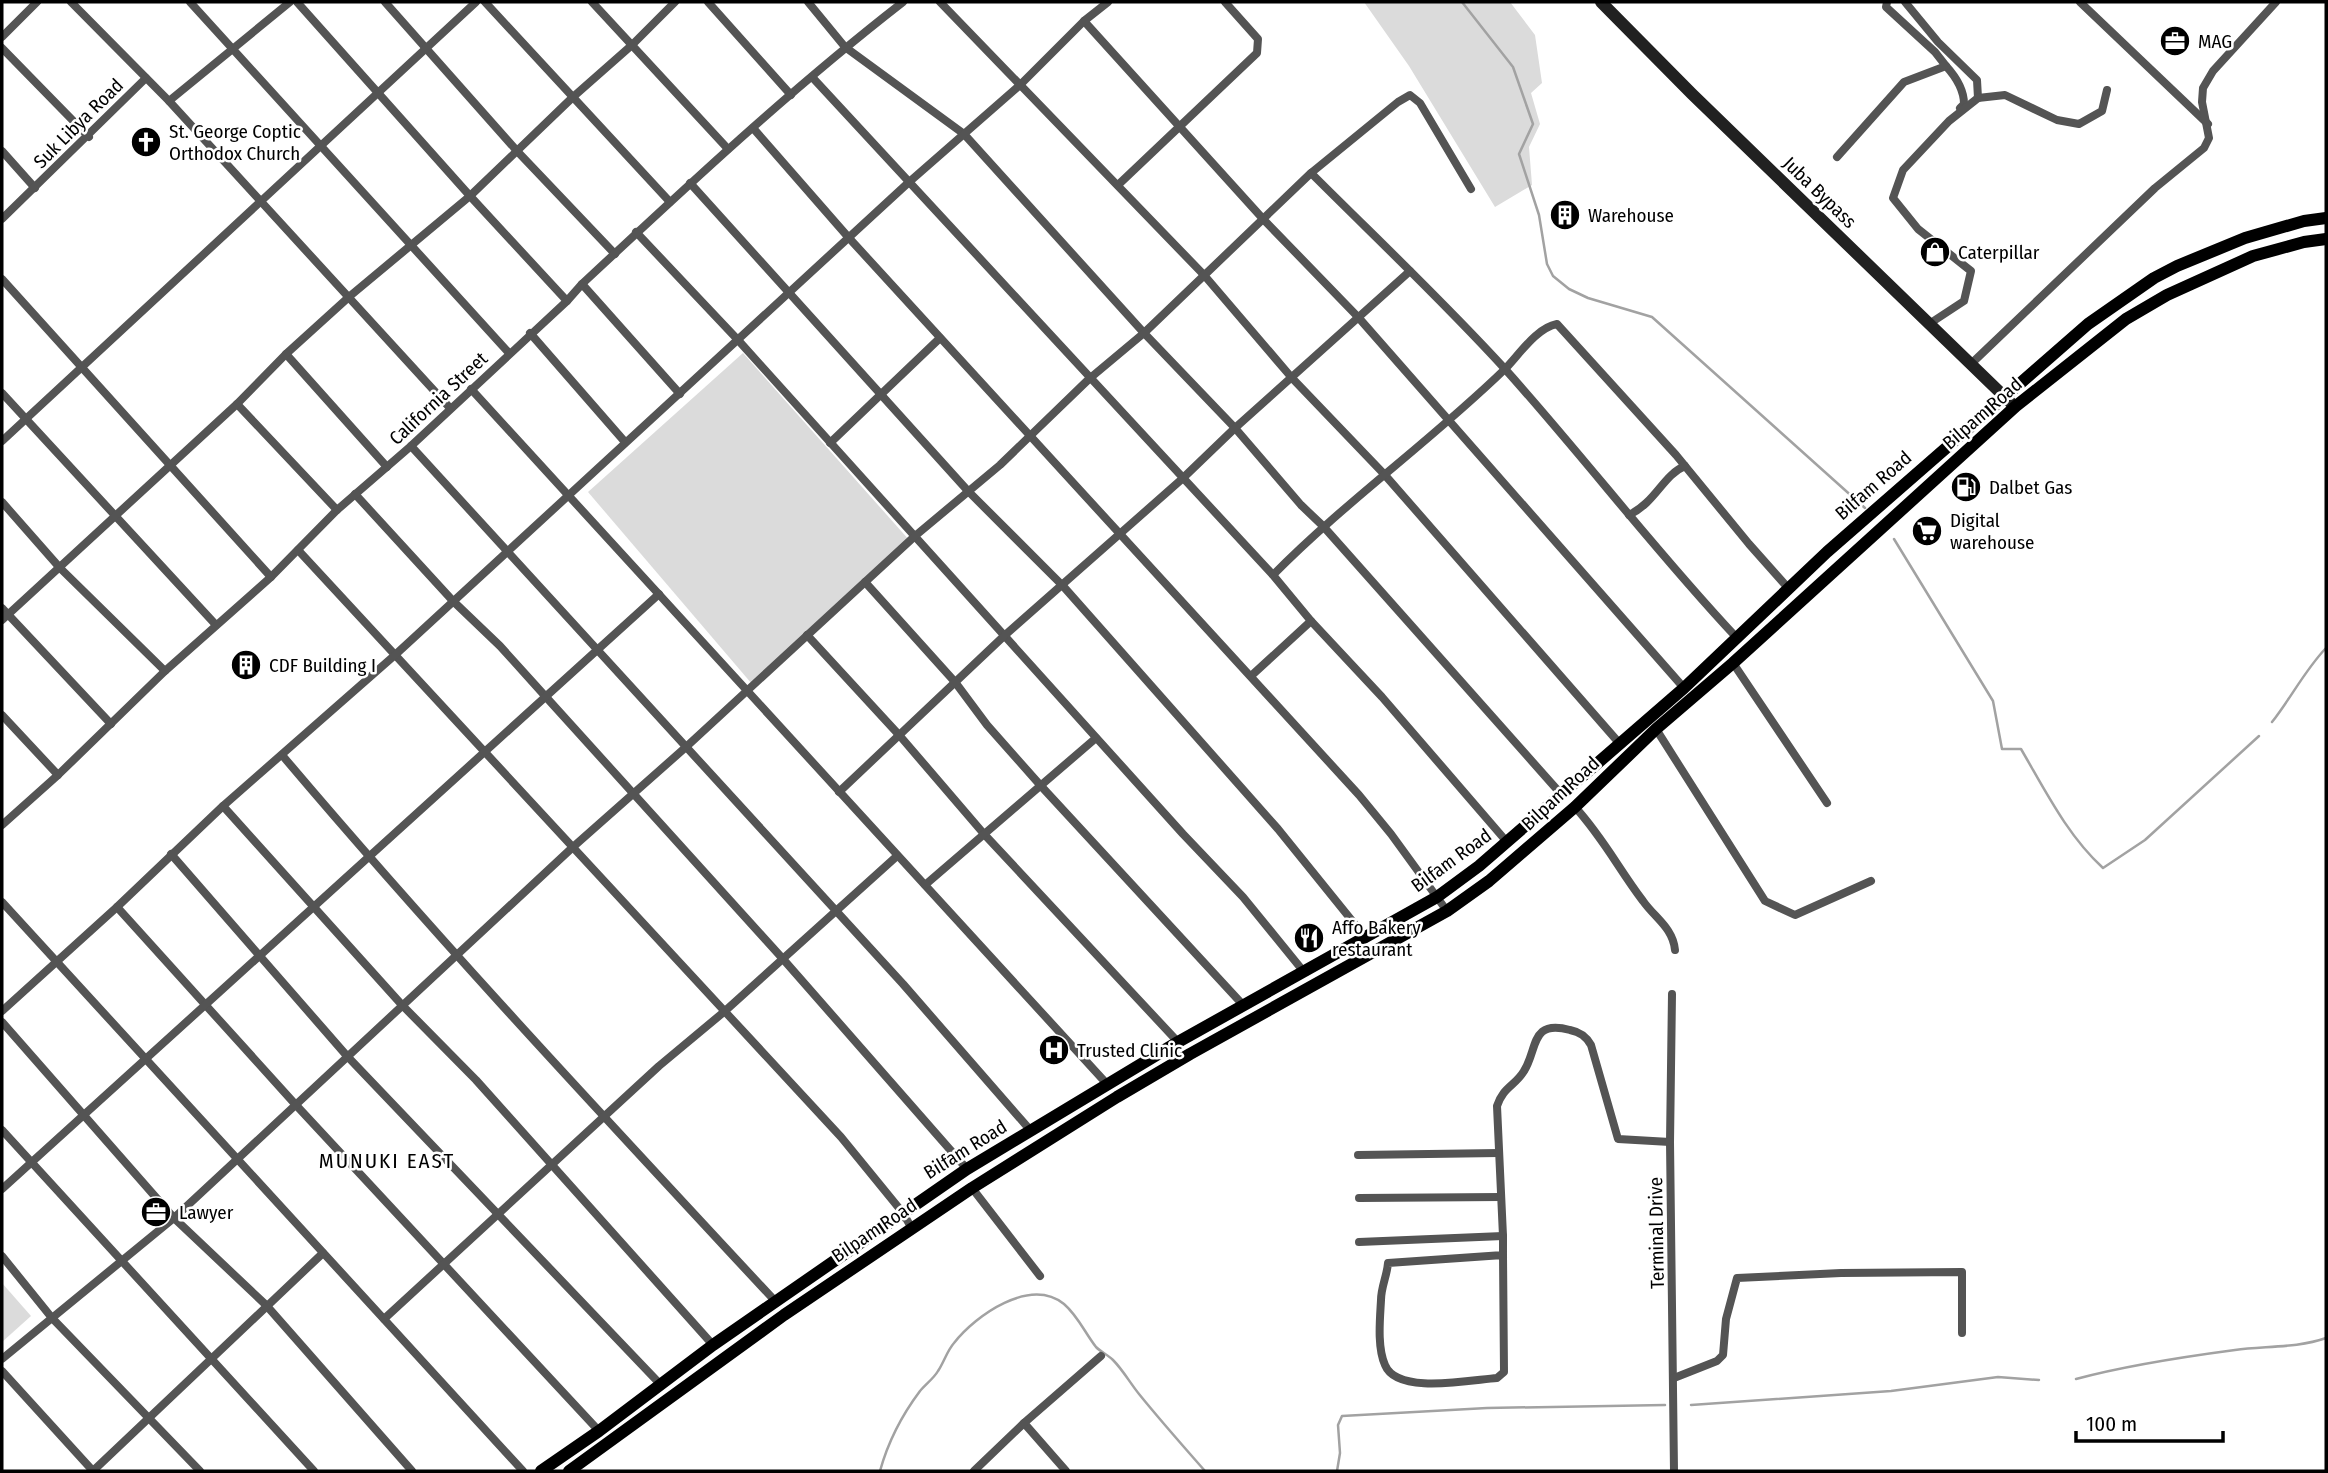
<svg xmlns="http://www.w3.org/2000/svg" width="2328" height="1473" font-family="'Fira Sans Condensed',sans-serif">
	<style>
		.green { fill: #dbdbdb }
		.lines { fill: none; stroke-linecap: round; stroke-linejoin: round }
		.stream { stroke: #a2a2a2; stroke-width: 2.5 }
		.street { stroke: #545454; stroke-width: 8 }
		.secondary { stroke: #212121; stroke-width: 12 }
		.primary { stroke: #000; stroke-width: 12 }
		.labels { text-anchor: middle; stroke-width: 5; stroke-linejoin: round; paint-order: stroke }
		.poi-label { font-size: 19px; fill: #000; stroke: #fff; text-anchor: start }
		.street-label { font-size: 19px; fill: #000; stroke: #fff }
		.neighbourhood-label { font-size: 21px; letter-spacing: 2px; fill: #000; stroke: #fff }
	</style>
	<rect width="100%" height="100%" fill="#fff"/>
	<g class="green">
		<polygon points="1364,2 1510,2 1535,35 1542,83 1531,93 1540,124 1529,147 1532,185 1495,207 1409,66"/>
		<polygon points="743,353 910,541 752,684 588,492"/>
		<polygon points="2,1283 31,1316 2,1342"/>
	</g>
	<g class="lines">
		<g class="stream">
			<polyline points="1462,2 1513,67 1533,124 1519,154 1539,215 1547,264 1553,276 1569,289 1588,298 1652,317 1865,508"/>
			<path d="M1894 539 1993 701 2002 749H2021C2045 790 2067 835 2103 868L2145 840 2259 736"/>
			<path d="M2272 722C2291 698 2305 670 2326 648"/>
			<path d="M2076 1379C2128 1365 2182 1357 2235 1350 2265 1346 2298 1348 2326 1338"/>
			<polyline points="1691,1405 1891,1391 1998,1377 2039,1380"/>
			<path d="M880 1471C888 1442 902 1415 920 1391 926 1384 934 1378 938 1371 944 1362 947 1351 954 1343 976 1315 1030 1277 1064 1304 1078 1316 1085 1333 1096 1347 1101 1352 1108 1355 1113 1360 1123 1370 1130 1383 1139 1394 1160 1420 1183 1446 1205 1471"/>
			<polyline points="1337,1471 1340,1453 1338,1425 1342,1416 1487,1408 1665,1405"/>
		</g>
		<g class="street">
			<polyline points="71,2 169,101 450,408"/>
			<polyline points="190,2 509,353"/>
			<polyline points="297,2 470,196 567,301"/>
			<polyline points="385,2 517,151 615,254"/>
			<polyline points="485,2 670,202"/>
			<polyline points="592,2 728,149"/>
			<polyline points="708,2 791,95"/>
			<polyline points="808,2 845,47 964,134 1144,333 1235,428 1301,505 1323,526 1561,794"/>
			<polyline points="940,2 1204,275 1292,378 1384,474 1620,744"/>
			<polyline points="1905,2 1938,42 1977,80 1978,98"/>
			<polyline points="2080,2 2208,124"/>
			<polyline points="1084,21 1264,220 1358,317 1684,688"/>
			<polyline points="2,37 37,2"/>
			<polyline points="2,48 89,137"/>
			<path d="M1946 66C1956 77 1964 89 1964 104L1960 108"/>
			<polyline points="812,77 1273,575 1311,621 1382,697 1507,842"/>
			<polyline points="169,101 290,2"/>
			<polyline points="753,128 849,238 1359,795 1391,834 1447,911"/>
			<polyline points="2,151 35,188"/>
			<polyline points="1837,157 1904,82 1946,66 1935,52 1886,7 1887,2"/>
			<path d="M1311 173C1376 238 1443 301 1505 369 1584 457 1656 552 1737 638"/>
			<polyline points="690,183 968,491 1063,586 1278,829 1366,938"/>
			<polyline points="1118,185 1257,53 1258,39 1225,2"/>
			<polyline points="2,219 146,78"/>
			<polyline points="636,232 738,340 1183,834 1243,897 1304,972"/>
			<polyline points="2,279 271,577"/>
			<polyline points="582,284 680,394"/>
			<polyline points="1929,324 1964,301 1971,271 1918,229 1893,198 1903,170 1949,121 1978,98 2005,95 2057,120 2079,124 2102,111 2107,90"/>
			<polyline points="530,333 625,442"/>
			<polyline points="286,354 387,467"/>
			<polyline points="1972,363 2155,188 2204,148 2209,138 2202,102 2203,88 2213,71 2276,2"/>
			<polyline points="471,389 1107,1084"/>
			<polyline points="2,393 216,625"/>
			<polyline points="237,404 337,510"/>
			<polyline points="2,441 476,2"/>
			<polyline points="830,443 940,338"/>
			<polyline points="411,446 903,984 1031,1131"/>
			<polyline points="355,494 453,601 500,646 546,697 783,959 967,1169"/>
			<polyline points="2,502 60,568 165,671"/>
			<path d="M1629 515C1656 502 1663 475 1685 466"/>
			<polyline points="298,550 841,1137 903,1213 911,1227"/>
			<path d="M1273 575C1346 501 1431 441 1505 369 1519 355 1536 328 1557 324L1676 455 1749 544 1789 589"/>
			<polyline points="865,582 955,682 987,725 1041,786 1244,1006"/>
			<polyline points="2,608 111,724"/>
			<polyline points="2,620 237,404 286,354 350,296 470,196 573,97 632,45 675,2"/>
			<polyline points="807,635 900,736 984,834 1178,1042"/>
			<polyline points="1733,663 1827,803"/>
			<polyline points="1251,676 1311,621"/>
			<polyline points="2,715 58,775"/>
			<polyline points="1656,729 1765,901 1795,915 1871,881"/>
			<path d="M282 755C440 942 608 1121 775 1301"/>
			<polyline points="839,792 1004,636 1182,479 1235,428 1410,271"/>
			<polyline points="223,806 402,1005 476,1080 713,1345"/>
			<path d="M1575 807C1604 839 1618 868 1643 901 1655 918 1673 928 1675 950"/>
			<path d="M2 825 58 775 165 671 271 577 337 510 411 446 567 301 582 284C686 187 791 89 903 2"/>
			<polyline points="171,854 347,1056 661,1385"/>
			<polyline points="925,885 1096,738"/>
			<polyline points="2,902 523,1471"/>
			<polyline points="117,907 295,1104 599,1431"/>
			<polyline points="1672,994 1670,1142 1674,1471"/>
			<polyline points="2,1011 117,907 223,806 395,655 908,183 1020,85 1084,21 1108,2"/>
			<polyline points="2,1022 174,1218 266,1305 412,1471"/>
			<polyline points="2,1130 314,1471"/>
			<polyline points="1358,1155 1499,1153"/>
			<polyline points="972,1188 1040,1276"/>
			<polyline points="2,1189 659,594"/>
			<polyline points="1359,1198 1501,1197"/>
			<polyline points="1359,1242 1503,1236"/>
			<path d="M1503 1255 1388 1263C1387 1276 1381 1287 1381 1300 1380 1319 1377 1347 1385 1365 1397 1395 1470 1380 1497 1378L1504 1372 1503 1255V1236L1497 1106C1503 1087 1515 1086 1524 1071 1538 1049 1530 1019 1570 1030 1580 1032 1586 1036 1591 1045L1618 1139 1670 1142"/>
			<polyline points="2,1256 52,1318 200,1471"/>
			<polyline points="384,1319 659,1066 725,1011 897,856"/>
			<polyline points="2,1359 174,1218 573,847 686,747 915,536 1000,465 1089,379 1144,333 1311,173 1398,102 1410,95 1420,103 1471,189"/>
			<polyline points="2,1371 93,1471"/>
			<polyline points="1674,1378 1717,1361 1723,1355 1726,1319 1737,1278 1841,1273 1962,1272 1962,1333"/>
			<polyline points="1024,1423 1066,1471"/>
			<polyline points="93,1471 323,1253"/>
			<polyline points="974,1471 1024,1423 1101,1356"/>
		</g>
		<polyline class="secondary" points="1601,2 1692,94 2011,403"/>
		<g class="primary">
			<polyline points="541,1471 599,1431 713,1345 967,1169 1178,1042 1437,897 1479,866 1684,688 1827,552 2088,324 2154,278 2177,266 2245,238 2304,221 2326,218"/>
			<polyline points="569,1471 784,1315 972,1188 1117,1097 1190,1054 1447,911 1489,881 1575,807 1656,729 1733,663 2016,406 2126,319 2167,295 2253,256 2304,242 2326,239"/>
		</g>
	</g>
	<defs>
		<g id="office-disc" transform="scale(1.575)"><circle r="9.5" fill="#000" stroke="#fff"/><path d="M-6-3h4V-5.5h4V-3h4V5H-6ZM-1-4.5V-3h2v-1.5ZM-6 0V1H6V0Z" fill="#fff"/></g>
		<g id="church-disc" transform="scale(1.575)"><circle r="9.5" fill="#000" stroke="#fff"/><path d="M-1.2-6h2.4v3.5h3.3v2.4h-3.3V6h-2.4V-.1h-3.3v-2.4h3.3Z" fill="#fff"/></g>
		<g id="building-disc" transform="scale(1.575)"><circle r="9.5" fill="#000" stroke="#fff"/><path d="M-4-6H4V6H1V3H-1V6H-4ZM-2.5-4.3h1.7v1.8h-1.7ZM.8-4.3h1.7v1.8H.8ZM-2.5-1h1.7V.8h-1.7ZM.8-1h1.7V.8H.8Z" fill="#fff"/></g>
		<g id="shop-disc" transform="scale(1.575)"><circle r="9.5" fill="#000" stroke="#fff"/><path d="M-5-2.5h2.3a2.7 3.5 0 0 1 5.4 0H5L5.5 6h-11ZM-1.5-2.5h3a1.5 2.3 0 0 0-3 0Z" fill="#fff"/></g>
		<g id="fuel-disc" transform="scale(1.575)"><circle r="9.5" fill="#000" stroke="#fff"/><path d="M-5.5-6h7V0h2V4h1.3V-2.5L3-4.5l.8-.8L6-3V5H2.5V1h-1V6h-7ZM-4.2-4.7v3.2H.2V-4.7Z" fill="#fff"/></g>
		<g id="supermarket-disc" transform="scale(1.575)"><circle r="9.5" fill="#000" stroke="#fff"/><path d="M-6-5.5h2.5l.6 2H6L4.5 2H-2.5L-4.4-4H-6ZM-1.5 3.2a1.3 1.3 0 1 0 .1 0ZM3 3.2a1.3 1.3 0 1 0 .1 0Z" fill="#fff"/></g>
		<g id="restaurant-disc" transform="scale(1.575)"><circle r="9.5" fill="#000" stroke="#fff"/><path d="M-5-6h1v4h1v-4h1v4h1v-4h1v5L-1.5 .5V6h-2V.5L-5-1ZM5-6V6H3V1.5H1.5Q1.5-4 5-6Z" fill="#fff"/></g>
		<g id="hospital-disc" transform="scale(1.575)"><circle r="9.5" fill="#000" stroke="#fff"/><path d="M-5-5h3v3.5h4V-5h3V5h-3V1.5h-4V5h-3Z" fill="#fff"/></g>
	</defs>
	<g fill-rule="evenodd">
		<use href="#office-disc" x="2175" y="41"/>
		<use href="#church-disc" x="146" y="142"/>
		<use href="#building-disc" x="1565" y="215"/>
		<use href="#shop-disc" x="1935" y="252"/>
		<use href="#fuel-disc" x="1966" y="487"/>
		<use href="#supermarket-disc" x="1927" y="531"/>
		<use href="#building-disc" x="246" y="665"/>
		<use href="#restaurant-disc" x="1309" y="938"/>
		<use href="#hospital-disc" x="1054" y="1050"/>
		<use href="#office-disc" x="156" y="1212"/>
	</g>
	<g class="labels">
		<g class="poi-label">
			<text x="2198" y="48">MAG</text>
			<text x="169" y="138">St. George Coptic<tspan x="169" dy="22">Orthodox Church</tspan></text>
			<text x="1588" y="222">Warehouse</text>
			<text x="1958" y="259">Caterpillar</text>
			<text x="1989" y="494">Dalbet Gas</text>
			<text x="1950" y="527">Digital<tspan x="1950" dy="22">warehouse</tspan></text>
			<text x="269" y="672">CDF Building I</text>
			<text x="1332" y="934">Affo Bakery<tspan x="1332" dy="22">restaurant</tspan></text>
			<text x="1077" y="1057">Trusted Clinic</text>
			<text x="179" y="1219">Lawyer</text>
		</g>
		<g class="street-label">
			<text transform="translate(78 123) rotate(-45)" y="7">Suk Libya Road</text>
			<text transform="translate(1820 192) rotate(44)" y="7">Juba Bypass</text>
			<text transform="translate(438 398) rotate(-43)" y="7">California Street</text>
			<text transform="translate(1982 413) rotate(-41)" y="7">Bilpam Road</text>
			<text transform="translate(1873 485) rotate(-41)" y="7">Bilfam Road</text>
			<text transform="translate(1560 793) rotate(-43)" y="7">Bilpam Road</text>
			<text transform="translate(1451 860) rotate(-36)" y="7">Bilfam Road</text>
			<text transform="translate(965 1149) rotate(-32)" y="7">Bilfam Road</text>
			<text transform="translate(874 1230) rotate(-34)" y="7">Bilpam Road</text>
			<text transform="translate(1656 1233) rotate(-91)" y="7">Terminal Drive</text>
		</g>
		<g class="neighbourhood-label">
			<text x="387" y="1168">MUNUKI EAST</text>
		</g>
	</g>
	<rect width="2328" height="1473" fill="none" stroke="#000000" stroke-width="7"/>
	<path d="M2076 1431v10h147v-10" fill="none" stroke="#000000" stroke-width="3.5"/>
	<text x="2086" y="1431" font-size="21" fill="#000000" stroke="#ffffff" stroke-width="5" paint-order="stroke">100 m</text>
</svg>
